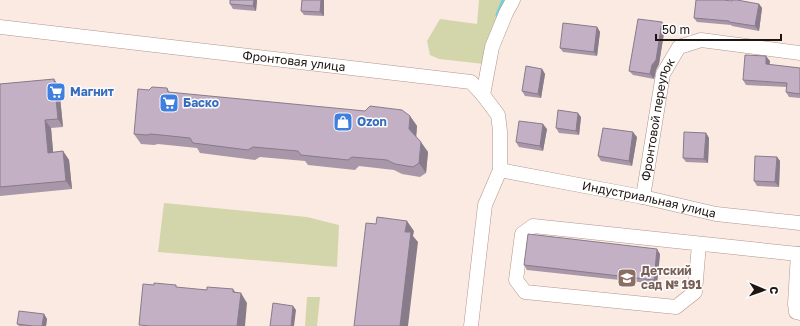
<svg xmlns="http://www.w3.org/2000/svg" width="800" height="326" font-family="'Golos Text',sans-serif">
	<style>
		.green { fill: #d3d6aa }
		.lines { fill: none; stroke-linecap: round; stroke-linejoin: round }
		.stream { stroke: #74d0db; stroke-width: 5 }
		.street-casing { stroke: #b0968a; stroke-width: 15 }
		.street { stroke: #fff; stroke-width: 14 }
		.wall { fill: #a897a9 }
		.shaded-wall { fill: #887b8a }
		.building { fill: #c3b0c5; stroke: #887b8a }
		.labels { text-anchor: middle; stroke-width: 3; stroke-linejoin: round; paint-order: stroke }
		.street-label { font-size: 12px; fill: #1e1510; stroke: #fbfbfb }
		.shop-label { font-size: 12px; font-weight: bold; fill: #366cbe; stroke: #fbfbfb; text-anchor: start }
		.education-label { font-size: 12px; font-weight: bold; fill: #785e54; stroke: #fbfbfb; text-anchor: start }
	</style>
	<rect width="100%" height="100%" fill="#fbeae2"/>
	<g class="green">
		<polygon points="479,0 508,0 484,64 439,59 430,55 427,41 440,19 477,24"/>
		<polygon points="164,203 307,217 339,225 337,267 158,252"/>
		<polygon points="307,297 320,297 317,326 305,326"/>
	</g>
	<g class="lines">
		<polyline class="stream" points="498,15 504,0"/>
		<g class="street-casing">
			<g id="street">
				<path id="s1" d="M0 27 471 82 483 95 498 115 500 131V170L485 205 471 326"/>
				<polyline points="483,95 492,47 506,13 513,0"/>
				<path id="s2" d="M500 170 643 197 716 214 800 223"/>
				<path id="s3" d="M643 197 663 74 679 47 701 40 800 53"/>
				<polyline points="699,244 695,292 676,307 525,292 516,280 522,234 533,226 798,254"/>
				<polyline points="800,254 798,254 795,304 796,312 800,313"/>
			</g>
		</g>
		<use href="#street" class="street"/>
	</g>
	<g class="wall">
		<polygon points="257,0 256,11 233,9 230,4"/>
		<polygon points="302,0 324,0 324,16 304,15 301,11"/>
		<polygon points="759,4 762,8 759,31 732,26 731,25 697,22 694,18"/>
		<polygon points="662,22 665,27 659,64 656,70 654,79 633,75 629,71"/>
		<polygon points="597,27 600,32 597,56 563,52 560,48"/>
		<polygon points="770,61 769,65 800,68 800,98 789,97 786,92 787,87 746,85 743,80"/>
		<polygon points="542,69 545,74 541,98 525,96 522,91"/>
		<polygon points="54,79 59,87 63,127 51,128 53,152 63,151 69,160 72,189 0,196 0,84"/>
		<polygon points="167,88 170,93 410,116 417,126 416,137 428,152 426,173 420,177 402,174 394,170 359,166 355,170 308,165 305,161 260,157 255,160 200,153 197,148 158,144 154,145 141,144 134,134 149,90"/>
		<polygon points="581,117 579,135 559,133 556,128"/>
		<polygon points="547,129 543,151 519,147 516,142"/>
		<polygon points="706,133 709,138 708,163 686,162 683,158"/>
		<polygon points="637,137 632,166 601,161 598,156"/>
		<polygon points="777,157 780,161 779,187 757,186 754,181"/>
		<polygon points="660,254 657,284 527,270 524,265"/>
		<polygon points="44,314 47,319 46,326 19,326 17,324"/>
	</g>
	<g class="shaded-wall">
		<polygon points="254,0 257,0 256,11 253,6"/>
		<polygon points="321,0 324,0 324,16 320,12"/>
		<polygon points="759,4 762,8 759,31 755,26"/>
		<polygon points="662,22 665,27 659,64 656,70 654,79 650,74"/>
		<polygon points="597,27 600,32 597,56 594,52"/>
		<polygon points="766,56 770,61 769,69 766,64"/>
		<polygon points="542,69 545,74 541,98 538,94"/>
		<polygon points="54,79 59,87 63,127 58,119"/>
		<polygon points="578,113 581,117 579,135 576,131"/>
		<polygon points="410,116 417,126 416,139 409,129"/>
		<polygon points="45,120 51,128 54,161 48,153"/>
		<polygon points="543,124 547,129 543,151 540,146"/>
		<polygon points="633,132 637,137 632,166 629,161"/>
		<polygon points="706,133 709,138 708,163 704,159"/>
		<polygon points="421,142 428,152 426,173 419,163"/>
		<polygon points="63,151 69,160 72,189 66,181"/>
		<polygon points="777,157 780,161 779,187 775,182"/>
		<polygon points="407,221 414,231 413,236 418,242 408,326 400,326 405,232"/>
		<polygon points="657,249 660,254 657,284 654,280"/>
		<polygon points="233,289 240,299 241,293 247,303 245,326 237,326"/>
		<polygon points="293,306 296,310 294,326 291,326"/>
		<polygon points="44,314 47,319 46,326 42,326"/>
	</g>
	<g class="building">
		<polygon points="230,0 254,0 253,6 230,4"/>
		<polygon points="302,0 321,0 320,12 301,11"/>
		<polygon points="696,0 723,0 732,1 732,0 737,0 759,4 755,26 729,22 729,21 694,18"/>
		<polygon points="638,19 662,22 656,60 652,65 650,74 629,71"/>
		<polygon points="563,23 597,27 594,52 560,48"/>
		<polygon points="745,55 766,56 766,64 800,68 800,94 786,92 787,83 743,80"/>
		<polygon points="526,66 542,69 538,94 522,91"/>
		<polygon points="54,79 58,119 45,120 48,153 63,151 66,181 0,187 0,84"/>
		<polygon points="152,87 167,88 168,92 365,111 370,106 402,110 410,116 409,129 421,142 419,163 413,167 395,164 387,160 352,157 348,160 301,155 298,151 253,147 248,150 193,143 190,138 151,134 147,135 134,134 138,89 149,90"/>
		<polygon points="558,110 578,113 576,131 556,128"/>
		<polygon points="519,121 543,124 540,146 516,142"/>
		<polygon points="603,128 633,132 629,161 598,156"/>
		<polygon points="684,132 706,133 704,159 683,158"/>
		<polygon points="755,156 777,157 775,182 754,181"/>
		<polygon points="377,217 407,221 405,232 411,232 400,326 354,326 366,223 376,224"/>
		<polygon points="528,234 657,249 654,280 524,265"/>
		<polygon points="154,283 176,285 176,287 207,290 207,287 233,289 233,292 241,293 237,326 150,326 139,325 143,284 154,285"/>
		<polygon points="273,303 293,306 291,326 270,326"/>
		<polygon points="19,311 44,314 42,326 33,326 17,324"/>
	</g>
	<defs>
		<g id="supermarket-square" transform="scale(1)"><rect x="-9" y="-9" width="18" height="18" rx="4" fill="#3f7fe0" stroke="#fbfbfb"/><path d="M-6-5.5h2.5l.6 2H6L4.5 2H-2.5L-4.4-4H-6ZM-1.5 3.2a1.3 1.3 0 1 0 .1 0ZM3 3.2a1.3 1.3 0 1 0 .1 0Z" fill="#fff"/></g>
		<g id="shop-square" transform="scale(1)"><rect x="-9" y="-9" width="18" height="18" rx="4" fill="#3f7fe0" stroke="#fbfbfb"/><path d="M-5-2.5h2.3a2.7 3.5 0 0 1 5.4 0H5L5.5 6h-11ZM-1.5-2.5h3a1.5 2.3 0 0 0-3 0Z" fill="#fff"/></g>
		<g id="school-square" transform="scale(1)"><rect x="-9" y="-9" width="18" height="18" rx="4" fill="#8d6e63" stroke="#fbfbfb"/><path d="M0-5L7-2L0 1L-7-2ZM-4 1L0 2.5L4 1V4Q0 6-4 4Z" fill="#fff"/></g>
	</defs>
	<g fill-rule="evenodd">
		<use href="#supermarket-square" x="56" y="92"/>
		<use href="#supermarket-square" x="169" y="103"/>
		<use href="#shop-square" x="343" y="122"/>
		<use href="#school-square" x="627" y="278"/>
	</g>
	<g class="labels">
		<g class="street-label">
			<text dy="4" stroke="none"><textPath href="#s1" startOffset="296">Фронтовая улица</textPath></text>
			<text dy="4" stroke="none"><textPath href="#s3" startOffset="79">Фронтовой переулок</textPath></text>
			<text dy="4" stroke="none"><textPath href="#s2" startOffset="152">Индустриальная улица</textPath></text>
		</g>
		<g class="shop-label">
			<text x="70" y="96">Магнит</text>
			<text x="183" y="107">Баско</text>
			<text x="357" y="126">Ozon</text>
		</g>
		<g class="education-label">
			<text x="641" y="275">Детский<tspan x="641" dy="14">сад № 191</tspan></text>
		</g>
	</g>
	<g transform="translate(764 290) rotate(92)" stroke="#fbfbfb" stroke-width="3" paint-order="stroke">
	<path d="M0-3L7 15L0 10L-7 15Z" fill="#1e1510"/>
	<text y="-6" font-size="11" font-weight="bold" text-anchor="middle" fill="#1e1510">С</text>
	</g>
	<path d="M656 34v6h125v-6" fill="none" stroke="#1e1510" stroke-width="2"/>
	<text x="662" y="34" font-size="12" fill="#1e1510" stroke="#fbfbfb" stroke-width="3" paint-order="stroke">50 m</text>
</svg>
